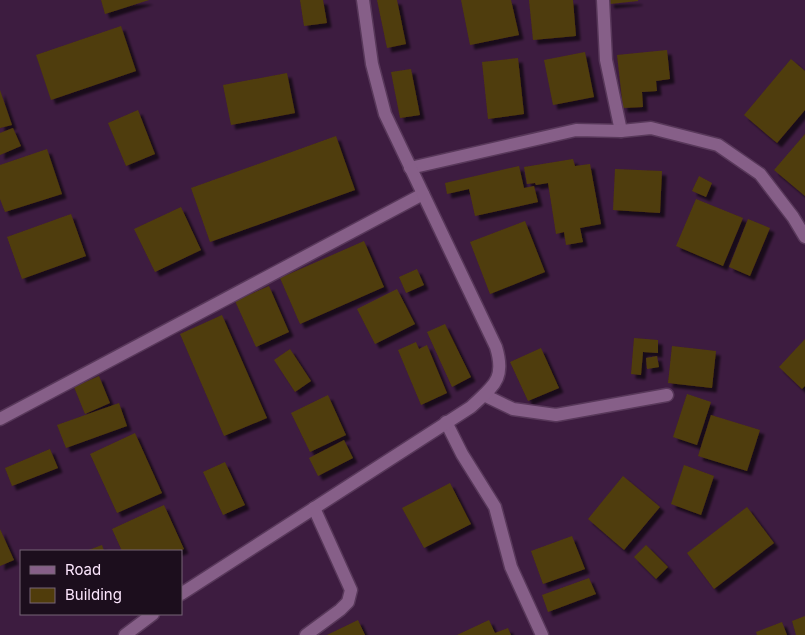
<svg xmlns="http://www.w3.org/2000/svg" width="805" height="635" font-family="Inter,sans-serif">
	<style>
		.building { fill: #503c0b; filter: url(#shadow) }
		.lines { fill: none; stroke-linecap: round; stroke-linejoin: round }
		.minor-casing { stroke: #58385a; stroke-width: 15 }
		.minor { stroke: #865f88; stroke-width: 12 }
	</style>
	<defs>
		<filter id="shadow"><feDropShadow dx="4.5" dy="4.5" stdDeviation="1" flood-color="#0009"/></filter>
	</defs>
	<rect width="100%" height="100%" fill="#3d1c40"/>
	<g class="building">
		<polygon points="101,0 149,0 105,14"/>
		<polygon points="300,0 323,0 327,23 304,26"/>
		<polygon points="377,0 397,0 406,44 387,48"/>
		<polygon points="461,0 511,0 519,35 470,45"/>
		<polygon points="529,0 573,0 576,36 533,40"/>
		<polygon points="609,0 638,0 638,1 610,4"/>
		<polygon points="121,26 136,71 51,100 36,55"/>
		<polygon points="667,50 670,79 656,81 657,91 642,92 643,107 623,108 617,55"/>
		<polygon points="585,52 594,97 553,105 544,60"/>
		<polygon points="518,58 524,114 488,119 482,62"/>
		<polygon points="791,59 805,71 805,110 777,143 744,115"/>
		<polygon points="411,69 420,115 400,118 391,72"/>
		<polygon points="287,73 295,113 231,125 223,85"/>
		<polygon points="0,90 12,125 0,128"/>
		<polygon points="138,110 155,154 126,166 108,123"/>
		<polygon points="13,128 21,146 0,155 0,133"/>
		<polygon points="805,134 805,196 774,170"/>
		<polygon points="336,136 355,190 210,242 191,188"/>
		<polygon points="47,149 62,194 5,212 0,199 0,165"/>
		<polygon points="573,159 575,166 590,164 601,224 580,228 583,242 566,245 564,232 556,234 548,183 536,185 535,183 527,184 524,167"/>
		<polygon points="519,166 524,188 534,186 538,202 475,216 469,189 447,194 445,183"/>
		<polygon points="615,169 662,171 660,213 613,210"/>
		<polygon points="699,176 712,183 706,197 692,191"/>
		<polygon points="696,199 743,218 723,266 676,246"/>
		<polygon points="181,207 201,250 155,272 134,229"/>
		<polygon points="71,214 86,256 22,279 7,237"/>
		<polygon points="748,219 770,228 750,276 729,267"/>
		<polygon points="525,221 545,272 490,294 470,242"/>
		<polygon points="364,241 384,287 300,324 280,278"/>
		<polygon points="417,269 424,285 406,293 399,277"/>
		<polygon points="269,286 289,332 256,347 235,301"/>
		<polygon points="397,289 415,324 375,344 357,309"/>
		<polygon points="222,315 267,418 224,436 180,334"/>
		<polygon points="445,324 471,377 452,387 427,332"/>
		<polygon points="634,338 658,340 658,353 643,352 641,375 631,374"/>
		<polygon points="805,339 805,386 802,389 779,367"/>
		<polygon points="416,342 419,349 427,345 447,393 421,405 398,350"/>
		<polygon points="672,346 716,351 712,388 668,383"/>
		<polygon points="541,348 559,388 528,401 510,362"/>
		<polygon points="290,349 311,381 295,392 274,360"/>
		<polygon points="657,356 659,367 647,369 646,358"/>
		<polygon points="99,376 110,403 85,414 74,387"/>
		<polygon points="687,394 711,402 697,445 673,437"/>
		<polygon points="328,395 346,435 310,452 291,413"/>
		<polygon points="119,403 127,426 66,448 57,425"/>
		<polygon points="711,415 760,430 747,471 698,456"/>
		<polygon points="135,433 162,493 117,513 90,454"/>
		<polygon points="344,440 353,458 318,476 309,458"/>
		<polygon points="50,449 58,468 12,486 5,468"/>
		<polygon points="225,462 245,505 223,515 203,472"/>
		<polygon points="684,465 714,476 701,515 671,504"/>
		<polygon points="623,476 660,507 624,550 588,519"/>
		<polygon points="450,483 471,524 424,548 402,508"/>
		<polygon points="164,505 184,549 179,551 122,551 112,529"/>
		<polygon points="747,507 774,543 714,589 687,553"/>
		<polygon points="0,529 14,560 0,566"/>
		<polygon points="572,536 585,569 543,584 531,551"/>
		<polygon points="102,545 104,551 86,551"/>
		<polygon points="646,545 668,567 656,579 634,557"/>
		<polygon points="589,578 596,594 548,612 542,595"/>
		<polygon points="805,616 805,635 796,635 792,621"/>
		<polygon points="358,620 365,635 327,635"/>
		<polygon points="489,620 495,633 508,628 511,635 457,635"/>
		<polygon points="782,622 787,635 757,635 756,632"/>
	</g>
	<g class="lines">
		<g class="minor-casing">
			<g id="minor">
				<polyline points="603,0 606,60 621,131"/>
				<polyline points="410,168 576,130 621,131 651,128 718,145 760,174 793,217 805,237"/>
				<polyline points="484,395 513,409 556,415 667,395"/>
				<polyline points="0,419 423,194"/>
				<polyline points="446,422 462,454 495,507 511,567 542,635"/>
				<path d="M181 594 471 407C493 386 506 380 496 347L385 114 372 64 363 0"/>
				<polyline points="125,635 153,614"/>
				<polyline points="306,635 340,610 348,602 351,590 314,508"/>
			</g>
		</g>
		<use href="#minor" class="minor"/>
	</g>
	<rect x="20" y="550" width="162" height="65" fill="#1c0e1d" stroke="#766477"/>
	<rect x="30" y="566" width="25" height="8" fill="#865f88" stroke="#766477"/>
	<text x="65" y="575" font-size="15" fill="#fce6fd">Road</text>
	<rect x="30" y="588" width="25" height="15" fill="#503c0b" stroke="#766477"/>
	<text x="65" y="600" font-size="15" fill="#fce6fd">Building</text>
</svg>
